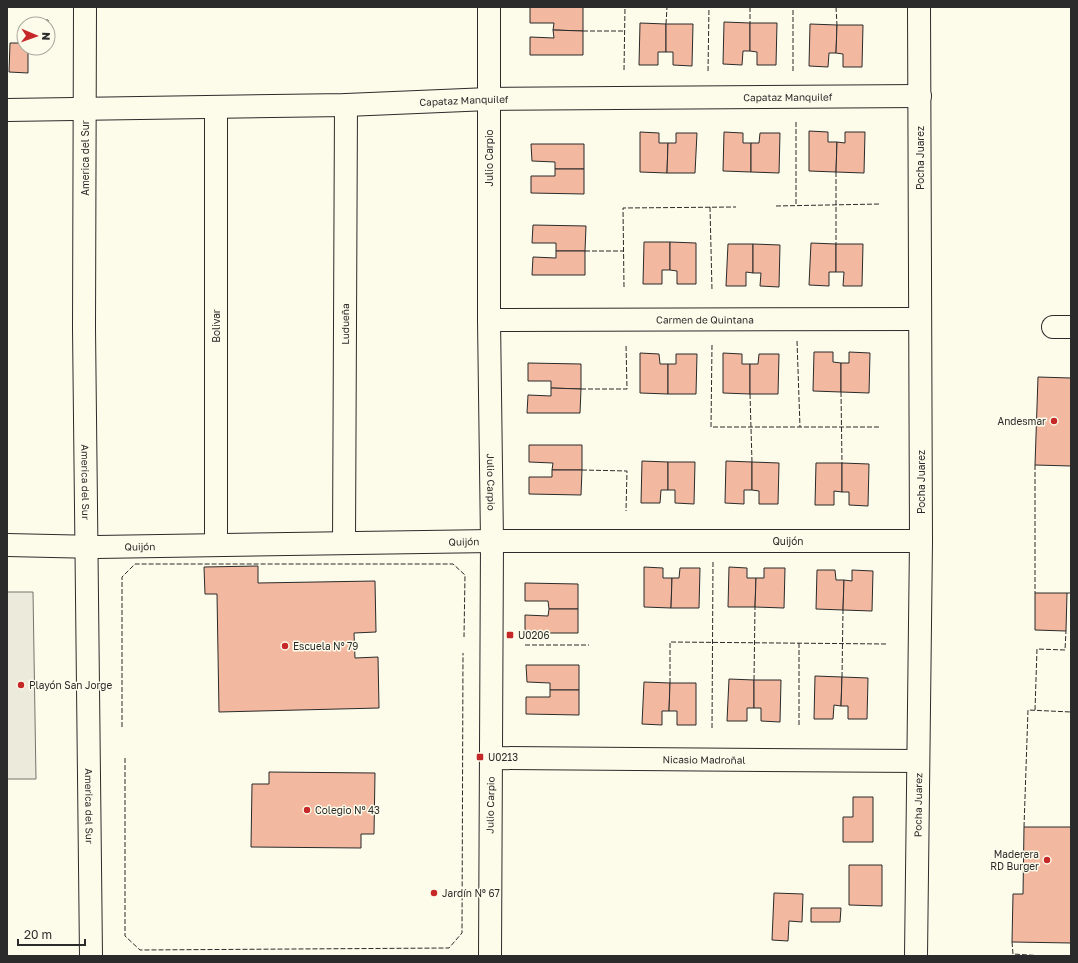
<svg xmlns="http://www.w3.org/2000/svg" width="1078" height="963" font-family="'Golos Text',sans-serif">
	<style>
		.green { fill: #ecebdb; stroke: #74746e }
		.building { fill: #f2b8a0; stroke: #2b2b2b }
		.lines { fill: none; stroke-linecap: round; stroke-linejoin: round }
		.minor-casing { stroke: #2b2b2b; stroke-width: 24 }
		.minor { stroke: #fdfbea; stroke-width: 22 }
		.fence { stroke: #2b2b2b; stroke-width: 1; stroke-dasharray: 5 2; stroke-linecap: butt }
		.poi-dot { fill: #c62828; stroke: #fdfbea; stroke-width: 1.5 }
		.labels { text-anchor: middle; stroke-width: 3; stroke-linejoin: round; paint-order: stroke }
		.street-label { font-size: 10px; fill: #2b2b2b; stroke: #fdfbea }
		.poi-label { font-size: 10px; fill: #2b2b2b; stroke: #fdfbea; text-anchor: start }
	</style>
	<rect width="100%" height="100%" fill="#fdfbea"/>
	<polygon class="green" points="7,592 33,592 36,779 7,779"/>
	<g class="building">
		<polygon points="530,7 583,7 583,31 553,30 554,23 530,23"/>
		<polygon points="48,20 49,34 48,24 32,24 32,21"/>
		<polygon points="724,22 750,23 750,51 743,51 742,65 723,64"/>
		<polygon points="640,23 666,24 666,52 658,52 658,65 639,65"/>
		<polygon points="750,23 777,23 776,65 757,65 757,52 750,51"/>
		<polygon points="666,24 693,24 692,66 673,65 673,52 666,52"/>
		<polygon points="810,24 837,25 836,53 829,53 828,67 809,66"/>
		<polygon points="837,25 863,25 862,67 843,67 843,54 836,53"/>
		<polygon points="553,30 583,31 583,55 530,55 530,37 554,38"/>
		<polygon points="10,43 24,43 24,48 28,48 28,73 9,72"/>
		<polygon points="809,131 828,132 828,142 837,142 836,172 809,171"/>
		<polygon points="640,132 659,133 659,143 668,143 667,173 640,172"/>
		<polygon points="724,132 743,133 743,143 751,143 751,172 723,171"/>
		<polygon points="845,132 865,132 864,173 836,172 837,142 845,143"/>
		<polygon points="676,133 697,133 695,173 667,173 668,143 676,143"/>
		<polygon points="760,133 780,133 779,173 751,172 751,143 759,143"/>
		<polygon points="531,144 584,144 584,169 555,169 555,162 532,161"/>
		<polygon points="555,169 584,169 584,194 531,193 531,176 555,176"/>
		<polygon points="533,225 586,226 585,251 556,251 556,243 532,243"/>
		<polygon points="644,242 670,242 670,270 662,270 662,284 643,284"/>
		<polygon points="670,242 696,243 696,284 677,284 677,271 670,270"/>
		<polygon points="811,243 836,244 836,272 829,272 829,286 809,285"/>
		<polygon points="728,244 753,244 753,273 746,272 746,286 726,286"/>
		<polygon points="753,244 780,245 779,287 760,286 761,273 753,273"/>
		<polygon points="836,244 863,244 862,286 843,286 844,272 836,272"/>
		<polygon points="556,251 585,251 585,275 532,275 533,257 556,258"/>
		<polygon points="814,352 833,352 833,362 841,363 841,392 813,391"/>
		<polygon points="849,352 870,353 869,393 841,392 841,363 849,363"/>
		<polygon points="640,353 659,354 660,364 668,364 668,394 640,393"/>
		<polygon points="723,353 742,354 742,364 750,364 750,394 723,393"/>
		<polygon points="676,354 697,354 696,394 668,394 668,364 676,364"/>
		<polygon points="759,354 779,354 778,394 750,394 750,364 758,364"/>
		<polygon points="528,363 581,364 581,389 551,388 551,381 528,381"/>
		<polygon points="1038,377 1071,378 1071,466 1035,465"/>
		<polygon points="551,388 581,389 580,413 527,413 528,395 551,396"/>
		<polygon points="529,445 582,445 582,470 552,470 553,463 529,462"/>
		<polygon points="642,461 668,462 668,490 661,490 660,503 641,503"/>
		<polygon points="726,461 752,462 752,490 744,490 744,504 725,503"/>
		<polygon points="668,462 695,462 694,504 675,503 675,490 668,490"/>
		<polygon points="752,462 779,463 778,504 759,504 759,491 752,490"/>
		<polygon points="816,463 842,463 842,492 834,491 834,505 815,505"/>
		<polygon points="842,463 869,464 868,506 849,505 849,492 842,492"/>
		<polygon points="552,470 582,470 581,495 529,494 529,477 552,477"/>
		<polygon points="258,566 258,583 375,581 376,632 354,633 355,658 378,657 379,708 219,712 217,594 205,594 204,567"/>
		<polygon points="644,567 663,568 663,578 672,578 671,608 644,607"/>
		<polygon points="729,567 747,568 747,578 756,578 755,607 728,607"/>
		<polygon points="680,568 700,568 699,608 671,608 672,578 679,578"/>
		<polygon points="764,568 785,568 784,608 755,607 756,578 764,578"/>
		<polygon points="817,570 835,570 836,580 844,580 843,610 816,609"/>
		<polygon points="852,570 873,571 872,611 843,610 844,580 852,581"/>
		<polygon points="525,583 578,584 578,609 549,609 548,601 525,601"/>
		<polygon points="1035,593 1067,593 1066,631 1035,630"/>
		<polygon points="549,609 578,609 578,633 525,633 525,615 548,616"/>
		<polygon points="526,665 579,665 579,690 550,690 550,683 527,682"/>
		<polygon points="815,676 842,677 841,706 834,705 833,719 814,719"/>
		<polygon points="842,677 868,678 867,719 848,719 848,706 841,706"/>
		<polygon points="729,679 754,680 754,708 747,708 747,721 727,721"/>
		<polygon points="754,680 781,680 780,722 761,721 761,708 754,708"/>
		<polygon points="644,682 670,683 669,711 662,711 662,725 642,724"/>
		<polygon points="670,683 696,683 696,725 677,725 677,711 669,711"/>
		<polygon points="550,690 579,690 579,715 526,714 526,697 550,697"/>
		<polygon points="269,772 375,773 374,834 361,834 361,848 251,847 252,784 269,784"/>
		<polygon points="853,797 873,797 873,842 843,842 843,817 853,817"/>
		<polygon points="1024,827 1071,827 1071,943 1012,942 1013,894 1023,894"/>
		<polygon points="849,865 882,865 882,906 849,905"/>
		<polygon points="774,893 803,894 802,922 789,921 788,941 772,940"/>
		<polygon points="811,908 841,908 840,922 811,922"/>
	</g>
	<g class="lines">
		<g class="minor-casing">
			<g id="minor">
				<path id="s1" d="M85 7 84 328 91 956"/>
				<path id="s2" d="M489 7V320L492 541 490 956"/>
				<polyline points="216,107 216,545"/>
				<path id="s3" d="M7 110 346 105 489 99 920 96"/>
				<path id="s4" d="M489 320 920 319"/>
				<polyline points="1053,327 1071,327"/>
				<path id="s5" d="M344 543 346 105"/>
				<path id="s6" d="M7 545 97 547 492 541H921"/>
				<path id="s7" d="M491 758 918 761"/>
				<path id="s8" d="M916 956 921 541 919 7"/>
			</g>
		</g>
		<use href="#minor" class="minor"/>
		<g class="fence">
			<polyline points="750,7 750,23"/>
			<polyline points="836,7 837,25"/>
			<polyline points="666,24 667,7"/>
			<polyline points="583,31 625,31"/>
			<polyline points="624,70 625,7"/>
			<polyline points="708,71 709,7"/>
			<polyline points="793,71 793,7"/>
			<polyline points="796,122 796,205"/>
			<polyline points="836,172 836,244"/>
			<polyline points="776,206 880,204"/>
			<polyline points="710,207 712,290"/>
			<polyline points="585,251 624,251"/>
			<polyline points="624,287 623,208 736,207"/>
			<polyline points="797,341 800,427"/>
			<polyline points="712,345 711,427 879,427"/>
			<polyline points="581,389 627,389 626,344"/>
			<polyline points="841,392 842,463"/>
			<polyline points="750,394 752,462"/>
			<polyline points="1035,465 1035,593"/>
			<polyline points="582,470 627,471 626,511"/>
			<polyline points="1067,593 1071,593"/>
			<polyline points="799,643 799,727"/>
			<polyline points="525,645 589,645"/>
			<polyline points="842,677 843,610"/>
			<polyline points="754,680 755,607"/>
			<polyline points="670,683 670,642 887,644"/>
			<polyline points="1035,710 1037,649 1065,650 1066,631"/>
			<polyline points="122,727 122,577 135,564 453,564 465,575 464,637"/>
			<polyline points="712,728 713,562"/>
			<polyline points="125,758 125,936 140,950 449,948 462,933 463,653"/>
			<polyline points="1024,827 1028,710 1071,712"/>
			<polyline points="1012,942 1013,954 1044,956"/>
		</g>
	</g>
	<g class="poi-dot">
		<circle cx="1054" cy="421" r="4"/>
		<rect x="506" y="631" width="8" height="8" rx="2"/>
		<circle cx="285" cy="646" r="4"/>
		<circle cx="21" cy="685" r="4"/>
		<rect x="476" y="753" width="8" height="8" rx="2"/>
		<circle cx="307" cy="810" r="4"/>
		<circle cx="1047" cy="860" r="4"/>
		<circle cx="434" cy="893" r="4"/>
	</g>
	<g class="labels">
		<g class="street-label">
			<text dy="4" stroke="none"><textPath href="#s3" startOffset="781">Capataz Manquilef</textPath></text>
			<text dy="4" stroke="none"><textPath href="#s3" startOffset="457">Capataz Manquilef</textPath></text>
			<text transform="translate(85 158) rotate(-90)" y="4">America del Sur</text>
			<text transform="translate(489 158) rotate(-90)" y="4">Julio Carpio</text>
			<text transform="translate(920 158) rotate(-90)" y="4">Pocha Juarez</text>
			<text dy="4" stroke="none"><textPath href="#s4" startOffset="216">Carmen de Quintana</textPath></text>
			<text dy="4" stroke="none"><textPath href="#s5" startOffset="219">Ludueña</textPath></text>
			<text transform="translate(216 326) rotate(-90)" y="4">Bolivar</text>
			<text dy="4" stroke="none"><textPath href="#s1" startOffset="475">America del Sur</textPath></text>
			<text dy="4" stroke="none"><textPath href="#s2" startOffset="475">Julio Carpio</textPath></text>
			<text transform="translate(921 482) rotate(-90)" y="4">Pocha Juarez</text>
			<text dy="4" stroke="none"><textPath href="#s6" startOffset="457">Quijón</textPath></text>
			<text dy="4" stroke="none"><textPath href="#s6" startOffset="781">Quijón</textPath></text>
			<text dy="4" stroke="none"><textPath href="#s6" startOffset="133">Quijón</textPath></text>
			<text dy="4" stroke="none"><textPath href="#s7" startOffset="213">Nicasio Madroñal</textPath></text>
			<text dy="4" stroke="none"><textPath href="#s1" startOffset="799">America del Sur</textPath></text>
			<text transform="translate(490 805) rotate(-89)" y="4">Julio Carpio</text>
			<text dy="4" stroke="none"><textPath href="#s8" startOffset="151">Pocha Juarez</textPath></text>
		</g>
		<g class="poi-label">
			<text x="1046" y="425" text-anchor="end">Andesmar</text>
			<text x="518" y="639">U0206</text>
			<text x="293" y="650">Escuela N° 79</text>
			<text x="29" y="689">Playón San Jorge</text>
			<text x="488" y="761">U0213</text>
			<text x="315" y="814">Colegio Nº 43</text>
			<text x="1039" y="858" text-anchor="end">Maderera<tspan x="1039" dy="12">RD Burger</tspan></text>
			<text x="442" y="897">Jardín Nº 67</text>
		</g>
	</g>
	<rect width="1078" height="963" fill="none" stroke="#2b2b2b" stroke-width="16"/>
	<g transform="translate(36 36) rotate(92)"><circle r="19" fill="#fdfbea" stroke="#a9a89e"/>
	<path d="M0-3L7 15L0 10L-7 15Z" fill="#c62828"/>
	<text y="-6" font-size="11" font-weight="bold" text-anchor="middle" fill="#2b2b2b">N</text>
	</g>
	<path d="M18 939v6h67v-6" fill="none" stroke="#2b2b2b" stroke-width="2"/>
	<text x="24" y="939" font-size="12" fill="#2b2b2b" stroke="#fdfbea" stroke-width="3" paint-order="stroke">20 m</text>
</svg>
